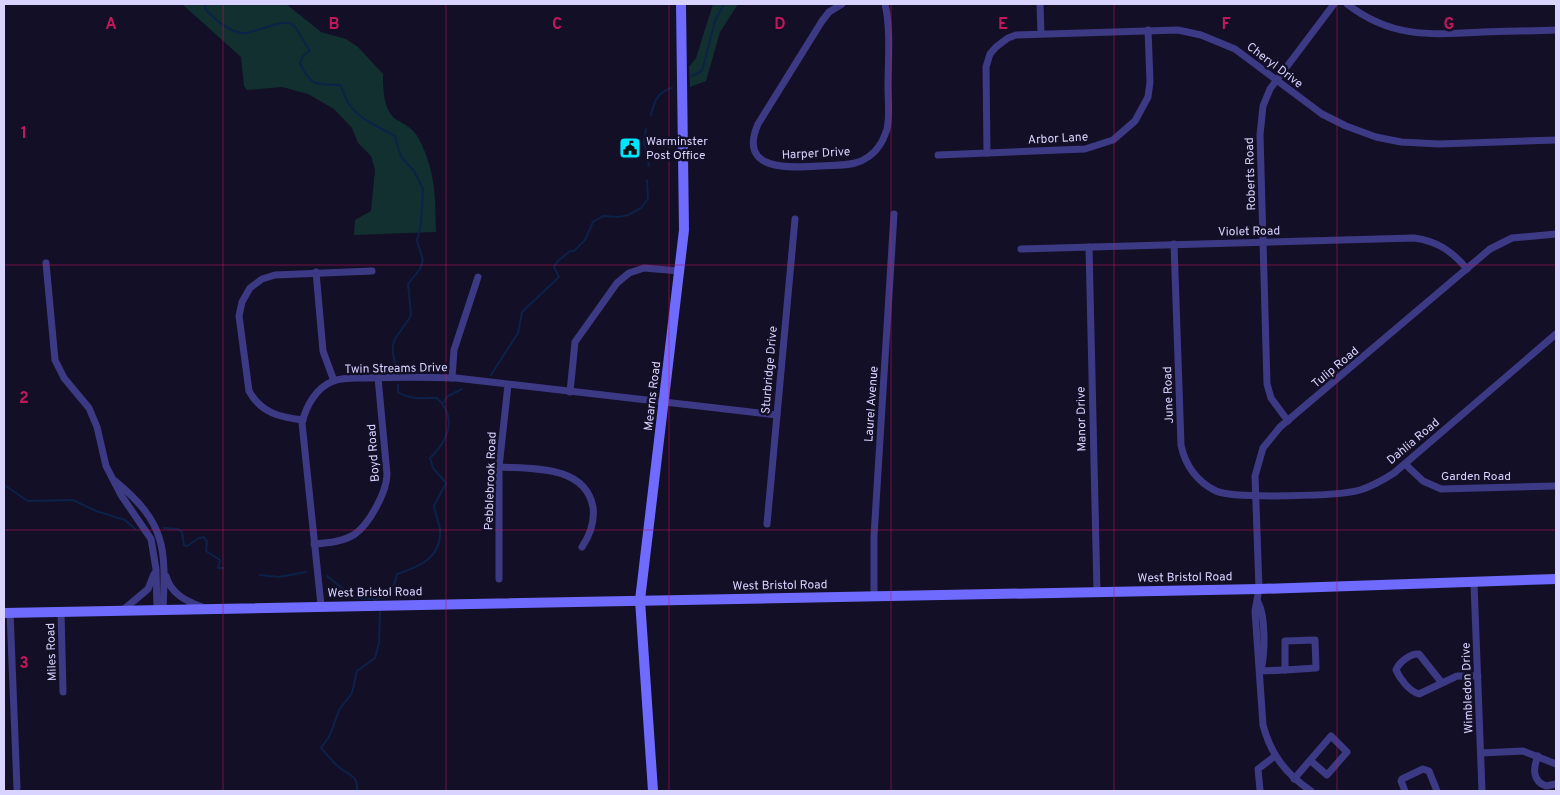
<svg xmlns="http://www.w3.org/2000/svg" width="1560" height="795" font-family="Overpass,sans-serif">
	<style>
		.green { fill: #12302f }
		.lines { fill: none; stroke-linecap: round; stroke-linejoin: round }
		.stream { stroke: #0c2248; stroke-width: 2 }
		.street { stroke: #3d3a85; stroke-width: 7 }
		.secondary { stroke: #6f6bff; stroke-width: 10 }
		.grid { fill: none; stroke: #c2185b; stroke-width: 1; stroke-opacity: 0.55 }
		.labels { text-anchor: middle; stroke-width: 5; stroke-linejoin: round; paint-order: stroke }
		.street-label { font-size: 12px; fill: #d9d4ff; stroke: #130f26 }
		.poi-label { font-size: 12px; fill: #d9d4ff; stroke: #130f26; text-anchor: start }
		.grid-label { font-size: 16px; text-anchor: middle; font-weight: bold; fill: #c2185b; stroke: #130f26; stroke-width: 5; stroke-linejoin: round; paint-order: stroke }
	</style>
	<rect width="100%" height="100%" fill="#130f26"/>
	<g class="green">
		<path d="M182 4H286L321 32 346 39 358 47 383 74C383 88 383 111 397 120 407 126 413 128 419 139 436 172 435 196 436 232L354 235 355 220 371 211 375 170 371 156 358 143 352 128 334 109 308 94 282 87 247 90 244 86 241 57Z"/>
		<polygon points="713,4 738,4 720,32 706,81 690,87 689,67 696,58"/>
	</g>
	<g class="lines">
		<g class="stream">
			<path d="M205 4 206 10C216 20 227 30 241 33 252 36 283 16 293 25 299 30 302 41 308 47L309 51 303 56 300 63C311 87 316 84 340 85 344 91 344 97 349 104 359 119 379 127 395 136L401 157 414 171 423 189 421 224 417 241 423 260 420 269 408 284 411 315C398 340 387 335 396 367"/>
			<polyline points="692,76 702,71 715,21 724,4"/>
			<path d="M651 115C654 102 657 92 672 88"/>
			<polyline points="646,129 644,142 649,166"/>
			<polyline points="491,375 518,333 522,312 559,277 554,267 558,261 570,251 574,251 585,240 593,222 603,216 618,217 628,215 641,208 648,199 647,180"/>
			<polyline points="443,403 448,396 462,389"/>
			<polyline points="4,485 28,501 73,500 96,511 125,520 135,529"/>
			<polyline points="164,528 178,529 182,532 184,545 187,546 199,538 204,537 207,542 206,551 220,560 218,568 224,568"/>
			<polyline points="260,575 279,577 306,572"/>
			<polyline points="327,576 355,598 375,599 377,603"/>
			<path d="M375 599C390 598 394 588 397 574 419 567 442 558 440 529 439 522 435 514 434 506L446 483 433 468 430 458C448 441 458 418 437 398 423 398 411 400 398 392V385"/>
			<path d="M357 791C358 776 351 776 340 768 333 763 327 754 321 748L330 735 339 710 352 693 357 671 375 658 379 643 380 610"/>
		</g>
		<g class="street">
			<path d="M842 4 829 12 822 21 758 124C737 172 791 168 820 166 831 165 844 166 855 163 864 161 874 154 879 146 883 141 885 135 887 129 890 116 888 101 888 87 888 60 891 30 885 4"/>
			<polyline points="1040,4 1041,33"/>
			<path d="M1347 4C1391 38 1429 35 1483 32 1507 31 1532 31 1556 30"/>
			<polyline points="987,153 986,67 990,54 996,47 1008,38 1016,35 1178,30 1201,35 1235,49 1322,114 1346,126 1376,137 1401,142 1439,144 1556,140"/>
			<polyline points="938,155 1085,149 1113,140 1135,121 1148,97 1150,82 1148,30"/>
			<path d="M1174 244 1181 445C1185 465 1197 482 1216 491 1234 499 1341 496 1360 490 1373 486 1383 480 1394 473L1556 334"/>
			<polyline points="1089,247 1097,591"/>
			<path d="M1021 249 1414 238C1437 241 1452 251 1467 269"/>
			<polyline points="46,263 55,360 64,378 89,408 97,427 106,466 121,495 151,539 156,569 157,609"/>
			<polyline points="316,272 323,351 334,381"/>
			<polyline points="452,378 454,350 478,277"/>
			<polyline points="570,392 575,342 617,283 629,273 644,268 680,271"/>
			<path d="M303 420C279 417 261 413 249 391L239 316 242 302 250 288 262 279 275 275 372 271"/>
			<polyline points="1288,421 1271,398 1267,384 1260,135 1263,106 1270,89 1334,4"/>
			<polyline points="1405,464 1423,481 1441,489 1556,486"/>
			<path d="M499 467C533 469 585 465 593 507 595 522 590 535 582 547"/>
			<path d="M115 481C166 523 166 548 163 609"/>
			<polyline points="767,524 795,219"/>
			<path d="M314 544C327 543 343 542 355 534 369 524 387 492 387 474L378 378"/>
			<path d="M166 576C171 594 186 601 202 607"/>
			<polyline points="499,579 499,467 508,385"/>
			<polyline points="1474,584 1482,791"/>
			<polyline points="874,595 874,536 894,214"/>
			<path d="M1258 602C1266 617 1265 654 1261 670"/>
			<path d="M321 605 302 423C306 406 316 388 333 381 344 377 356 378 367 378 397 377 426 377 456 378L777 415"/>
			<polyline points="123,610 148,589 154,574"/>
			<polyline points="10,612 17,788"/>
			<polyline points="61,612 63,692"/>
			<polygon points="1315,640 1316,668 1285,670 1285,641"/>
			<polyline points="1261,671 1285,670"/>
			<path d="M1442 683 1419 654C1411 653 1399 662 1396 670 1400 679 1409 691 1419 694L1457 676H1478"/>
			<polyline points="1481,753 1523,751 1556,764"/>
			<path d="M1538 756C1533 768 1532 781 1546 786L1556 784"/>
			<polyline points="1294,779 1331,736 1347,752 1327,775 1311,761"/>
			<polyline points="1260,790 1258,769 1275,756"/>
			<path d="M1311 791C1286 774 1271 755 1263 725L1255 611 1259 589 1255 476 1263 448 1280 427 1490 249 1512 238 1556 234"/>
			<polyline points="1405,791 1401,781 1402,779 1423,769 1429,771 1437,791"/>
		</g>
		<g class="secondary">
			<polyline points="4,613 1259,589 1556,579"/>
			<polyline points="653,791 640,600 684,230 681,4"/>
		</g>
	</g>
	<path class="grid" d="M223 4V791M446 4V791M669 4V791M891 4V791M1114 4V791M1337 4V791M4 265H1556M4 530H1556"/>
	<defs>
		<g id="civic-square" transform="scale(1.125)"><rect x="-9" y="-9" width="18" height="18" rx="4" fill="#00e5ff" stroke="#130f26"/><path d="M-.6-6.5H3V-4.5H.6V-3L4-1V1h2V6H-6V1h2V-1L-.6-3ZM-1.2 2.5V6h2.4V2.5Z" fill="#111"/></g>
	</defs>
	<g fill-rule="evenodd">
		<use href="#civic-square" x="630" y="148"/>
	</g>
	<g class="labels">
		<g class="street-label">
			<text transform="translate(1275 65) rotate(37)" y="4">Cheryl Drive</text>
			<text transform="translate(1058 138) rotate(-3)" y="4">Arbor Lane</text>
			<text transform="translate(816 153) rotate(-3)" y="4">Harper Drive</text>
			<text transform="translate(1250 174) rotate(-92)" y="4">Roberts Road</text>
			<text transform="translate(1249 231) rotate(-1)" y="4">Violet Road</text>
			<text transform="translate(1335 367) rotate(-40)" y="4">Tulip Road</text>
			<text transform="translate(396 368) rotate(-1)" y="4">Twin Streams Drive</text>
			<text transform="translate(769 370) rotate(-85)" y="4">Sturbridge Drive</text>
			<text transform="translate(1168 395) rotate(-92)" y="4">June Road</text>
			<text transform="translate(652 396) rotate(-83)" y="4">Mearns Road</text>
			<text transform="translate(871 404) rotate(-86)" y="4">Laurel Avenue</text>
			<text transform="translate(1081 419) rotate(-91)" y="4">Manor Drive</text>
			<text transform="translate(1413 441) rotate(-40)" y="4">Dahlia Road</text>
			<text transform="translate(373 453) rotate(-94)" y="4">Boyd Road</text>
			<text x="1476" y="480">Garden Road</text>
			<text transform="translate(490 481) rotate(-88)" y="4">Pebblebrook Road</text>
			<text transform="translate(1185 577) rotate(-1)" y="4">West Bristol Road</text>
			<text transform="translate(780 585) rotate(-1)" y="4">West Bristol Road</text>
			<text transform="translate(375 592) rotate(-1)" y="4">West Bristol Road</text>
			<text transform="translate(51 652) rotate(-92)" y="4">Miles Road</text>
			<text transform="translate(1467 688) rotate(-92)" y="4">Wimbledon Drive</text>
		</g>
		<g class="poi-label">
			<text x="646" y="145">Warminster<tspan x="646" dy="14">Post Office</tspan></text>
		</g>
	</g>
	<g class="grid-label">
		<text x="111" y="29">A</text>
		<text x="334" y="29">B</text>
		<text x="557" y="29">C</text>
		<text x="780" y="29">D</text>
		<text x="1003" y="29">E</text>
		<text x="1226" y="29">F</text>
		<text x="1449" y="29">G</text>
		<text x="24" y="138">1</text>
		<text x="24" y="403">2</text>
		<text x="24" y="668">3</text>
	</g>
	<rect width="1560" height="795" fill="none" stroke="#d9d4ff" stroke-width="10"/>
</svg>
